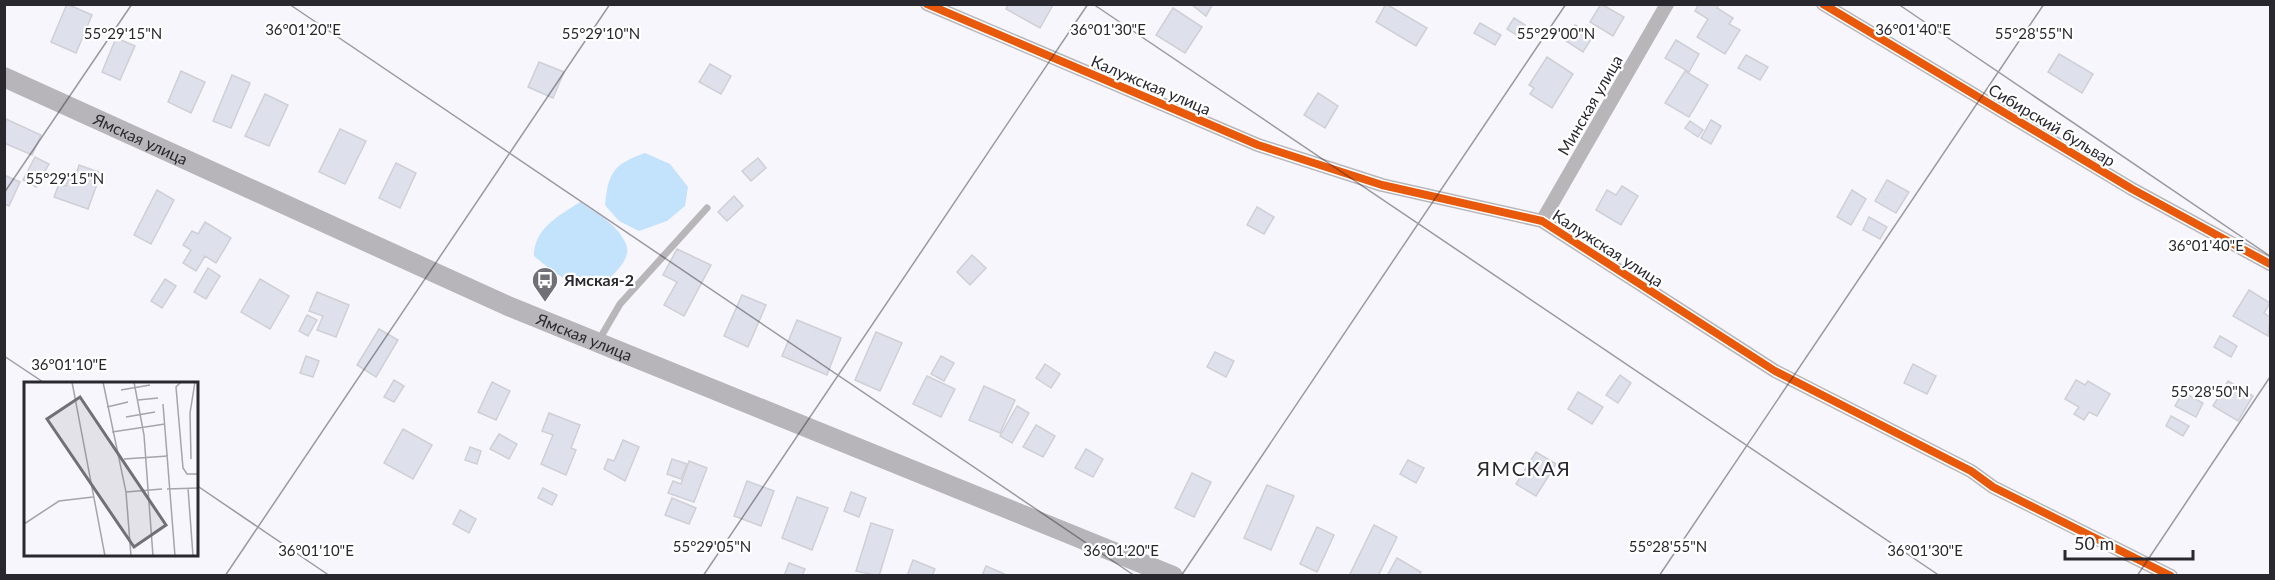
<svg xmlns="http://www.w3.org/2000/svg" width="2275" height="580" font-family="Lato,sans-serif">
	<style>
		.water { fill: #c3e2fb }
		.building { fill: #dee0ec; stroke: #cfd0d6; stroke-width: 1.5 }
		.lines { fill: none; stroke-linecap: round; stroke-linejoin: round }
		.lane { stroke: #b8b6b9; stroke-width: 7 }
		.street { stroke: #b8b6b9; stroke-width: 14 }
		.secondary { stroke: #b7b5b9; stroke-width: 20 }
		.cycleway-casing { stroke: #fff; stroke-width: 11 }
		.cycleway { stroke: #e8590c; stroke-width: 8 }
		.ticks { fill: none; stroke: #2a282f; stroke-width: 1.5; stroke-opacity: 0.45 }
		.labels { text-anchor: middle; stroke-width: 4.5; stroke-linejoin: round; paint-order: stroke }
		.street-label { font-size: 16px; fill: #2a282f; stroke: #fff }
		.poi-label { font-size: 16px; font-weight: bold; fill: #2a282f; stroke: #fff; text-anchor: start }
		.quarter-label { font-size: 20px; letter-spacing: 1.5px; fill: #2a282f; stroke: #fff }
		.inset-road { fill: none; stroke: #a5a4aa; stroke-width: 1.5 }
		.view { fill: #727077; fill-opacity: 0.15; stroke: #727077; stroke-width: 3 }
		.inset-edge { fill: none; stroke: #2a282f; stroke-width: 3 }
		.ticks-label { font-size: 15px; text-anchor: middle; fill: #2a282f; stroke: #fff; stroke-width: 4.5; stroke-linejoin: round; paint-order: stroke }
	</style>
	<rect width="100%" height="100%" fill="#f7f6fc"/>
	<g class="water">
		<path d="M645 153 670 164 688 187 685 206 667 221 639 231 619 221 605 205C608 172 614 164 645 153Z"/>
		<path d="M580 202C597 214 616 223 625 242 630 250 626 260 620 267 591 304 562 279 534 256 534 228 559 216 580 202Z"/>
	</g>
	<g class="building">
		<polygon points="67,4 92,15 76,53 51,42"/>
		<polygon points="1008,4 1052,4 1053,5 1040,28 1006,9"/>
		<polygon points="1191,4 1213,4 1206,16"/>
		<polygon points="1386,4 1427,28 1416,46 1376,22"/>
		<polygon points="1601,4 1624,17 1613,36 1590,22"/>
		<polygon points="1699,4 1719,4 1717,8 1733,18 1729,24 1740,30 1725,54 1697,37 1708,19 1695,11"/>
		<polygon points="1173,8 1202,27 1185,53 1156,35"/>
		<polygon points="1514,18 1525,25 1518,36 1507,29"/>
		<polygon points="1480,23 1501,35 1495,45 1474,33"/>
		<polygon points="1575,25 1593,36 1583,52 1566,41"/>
		<polygon points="116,38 135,46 120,80 102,72"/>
		<polygon points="1676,40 1699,54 1689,72 1665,58"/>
		<polygon points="2059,54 2093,74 2082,93 2048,72"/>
		<polygon points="1746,55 1768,67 1760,80 1738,68"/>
		<polygon points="1547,57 1573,74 1552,108 1530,94 1534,88 1529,85"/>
		<polygon points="539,62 564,72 553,98 528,87"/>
		<polygon points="710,64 731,76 721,94 699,82"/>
		<polygon points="181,71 205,82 191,113 168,102"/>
		<polygon points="1685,71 1708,85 1689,117 1665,103"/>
		<polygon points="232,75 250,83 231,128 213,121"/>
		<polygon points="1318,93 1338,106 1325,128 1304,115"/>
		<polygon points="265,94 288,105 269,146 245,136"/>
		<polygon points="6,119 41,135 32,155 4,143"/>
		<polygon points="1711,120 1721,126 1711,144 1701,138"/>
		<polygon points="1690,121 1703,130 1698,137 1685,128"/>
		<polygon points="340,129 366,141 345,184 319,172"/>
		<polygon points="35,157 49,164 36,187 23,180"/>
		<polygon points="758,158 766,168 751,181 742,171"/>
		<polygon points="396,163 416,173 400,208 379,198"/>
		<polygon points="79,165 101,173 88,209 54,197 59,184 66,186 69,176 75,178"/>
		<polygon points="4,175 20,182 9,206 4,204"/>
		<polygon points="1887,180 1909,192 1896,213 1875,201"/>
		<polygon points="1622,186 1638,196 1621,225 1596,210 1607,190 1616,195"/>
		<polygon points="157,190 174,200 151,244 134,235"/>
		<polygon points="1852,190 1866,199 1851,225 1837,217"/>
		<polygon points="734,196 743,206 727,221 718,212"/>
		<polygon points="1257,207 1274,217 1264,234 1247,225"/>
		<polygon points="1869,217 1887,227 1880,239 1863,230"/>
		<polygon points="205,222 231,238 216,263 205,256 196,271 183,263 191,250 183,245 192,231 198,234"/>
		<polygon points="677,249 711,265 684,316 664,305 677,282 663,275"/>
		<polygon points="972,255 986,268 970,285 957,272"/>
		<polygon points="208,268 220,276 206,299 194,292"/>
		<polygon points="165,279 176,286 162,308 151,301"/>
		<polygon points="260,279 289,296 270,329 241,312"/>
		<polygon points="2249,290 2270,303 2264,313 2270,317 2268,336 2233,316"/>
		<polygon points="317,292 349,305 336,337 317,330 323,316 309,311"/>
		<polygon points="742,295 766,305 748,347 724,336"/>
		<polygon points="307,315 317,320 308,336 299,331"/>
		<polygon points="797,320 841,338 827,375 782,356"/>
		<polygon points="379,329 398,340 376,377 357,365"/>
		<polygon points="876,332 902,343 880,391 855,380"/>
		<polygon points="2220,336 2237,346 2231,357 2214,347"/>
		<polygon points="1215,352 1234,361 1226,377 1207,367"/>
		<polygon points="306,356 319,361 313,377 300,373"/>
		<polygon points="941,356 954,363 944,381 931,374"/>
		<polygon points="1045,364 1060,374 1051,388 1036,378"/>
		<polygon points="1913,364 1936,376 1927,394 1904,383"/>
		<polygon points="1620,375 1631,383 1618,403 1606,395"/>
		<polygon points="927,376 955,389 941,417 913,404"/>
		<polygon points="394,380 404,386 394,402 384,397"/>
		<polygon points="2076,380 2085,385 2088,381 2110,394 2097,416 2089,412 2084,420 2074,414 2079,407 2065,399"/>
		<polygon points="2228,381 2253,396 2238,421 2213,406"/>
		<polygon points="492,382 510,391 496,420 478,412"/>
		<polygon points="984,386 1015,400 1000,433 969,420"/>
		<polygon points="1578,392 1603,407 1592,424 1568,409"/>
		<polygon points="2183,392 2203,403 2196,417 2175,406"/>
		<polygon points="1017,406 1029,413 1012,443 1000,436"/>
		<polygon points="549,413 580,425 571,448 576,450 566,475 541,464 553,435 542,431"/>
		<polygon points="2171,416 2189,426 2183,436 2166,426"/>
		<polygon points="1036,425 1055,436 1043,457 1023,447"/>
		<polygon points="403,429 432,445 413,479 384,463"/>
		<polygon points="499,434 517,444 509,459 490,449"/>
		<polygon points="623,440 639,447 625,481 604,469 608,459 614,461"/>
		<polygon points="470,447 481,451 477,464 465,460"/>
		<polygon points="1086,449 1103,459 1093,477 1075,468"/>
		<polygon points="1536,452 1556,464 1536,496 1516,484"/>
		<polygon points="672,459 687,464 681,479 667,474"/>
		<polygon points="1408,460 1424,468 1416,483 1400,474"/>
		<polygon points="689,461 707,468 694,502 668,493 673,481 681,484"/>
		<polygon points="1192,473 1211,482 1194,517 1175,508"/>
		<polygon points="747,481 774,491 761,526 734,516"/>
		<polygon points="1267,485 1294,496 1271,550 1244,538"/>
		<polygon points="543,488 557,495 552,505 538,498"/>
		<polygon points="851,492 866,498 859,517 844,511"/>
		<polygon points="797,497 828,508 812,550 782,538"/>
		<polygon points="672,498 696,508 689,524 665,515"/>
		<polygon points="460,510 476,519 469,533 453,524"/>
		<polygon points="871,523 893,530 879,576 856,571"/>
		<polygon points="1374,525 1397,537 1378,576 1349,576"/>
		<polygon points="1317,527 1334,535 1317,572 1300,564"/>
		<polygon points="1397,558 1421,572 1419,576 1387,576"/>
		<polygon points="913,560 935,569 932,576 907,576"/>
		<polygon points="789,563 805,569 802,576 784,576"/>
		<polygon points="986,566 1009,576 982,576"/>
	</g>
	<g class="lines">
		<polyline class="lane" points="599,340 620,304 707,208"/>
		<g class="street">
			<polyline points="927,4 1258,145 1382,185 1542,221 1775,371 1971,471 1993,487 2171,576"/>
			<polyline points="1823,4 2132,189 2270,264"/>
			<polyline points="1542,221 1667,4"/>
		</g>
		<path class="secondary" id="s1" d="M4 77 508 306 1173 576"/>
		<g class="cycleway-casing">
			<g id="cycleway">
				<polyline points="927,4 1258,145 1382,185 1542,221 1775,371 1971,471 1993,487 2171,576"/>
				<polyline points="1823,4 2132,189 2270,264"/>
			</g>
		</g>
		<use href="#cycleway" class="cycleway"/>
	</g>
	<path class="ticks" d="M289 4 1135 576M1093 4 1940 576M1898 4 2270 256M4 193 132 4M4 356 46 384M196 485 330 576M225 576 610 4M703 576 1088 4M1181 576 1566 4M1659 576 2044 4M2137 576 2270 377"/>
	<defs>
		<g id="bus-pin" transform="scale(1.35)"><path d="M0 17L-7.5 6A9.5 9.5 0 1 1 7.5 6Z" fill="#727077" stroke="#fff"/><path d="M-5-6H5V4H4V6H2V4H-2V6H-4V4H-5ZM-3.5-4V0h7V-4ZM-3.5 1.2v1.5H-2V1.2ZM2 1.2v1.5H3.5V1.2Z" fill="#fff"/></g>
	</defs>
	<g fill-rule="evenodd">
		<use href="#bus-pin" x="545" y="280"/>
	</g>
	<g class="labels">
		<g class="street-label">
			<text transform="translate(1151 85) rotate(23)" y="6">Калужская улица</text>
			<text transform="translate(1590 105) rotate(-60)" y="6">Минская улица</text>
			<text transform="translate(2052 125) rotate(31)" y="6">Сибирский бульвар</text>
			<text dy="6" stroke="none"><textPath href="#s1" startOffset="150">Ямская улица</textPath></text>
			<text transform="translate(1608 248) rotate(33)" y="6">Калужская улица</text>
			<text dy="6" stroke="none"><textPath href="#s1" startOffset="636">Ямская улица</textPath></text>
		</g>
		<g class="poi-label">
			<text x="564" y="286">Ямская-2</text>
		</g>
		<g class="quarter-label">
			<text x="1524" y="476">ЯМСКАЯ</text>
		</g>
	</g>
	<g transform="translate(24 382)">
		<rect width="174" height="174" fill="#f7f6fc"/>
		<path class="inset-road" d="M48 0 81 174M79 0 102 110 107 174M110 0 120 53 129 174M157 0 152 5 159 86 163 92H174M97 8 126 3M114 18 134 16M139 22 151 174M83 25 104 20M102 35 131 30M88 50 141 42M100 77 144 74M167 77 166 31 171 0M164 106 169 174M143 107 174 106M102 110 138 107M0 142 35 119 69 115"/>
		<path class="view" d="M56 15 142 143 110 165 23 37Z"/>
		<rect width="174" height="174" class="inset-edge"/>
	</g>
	<g class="ticks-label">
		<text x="303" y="35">36°01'20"E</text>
		<text x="1108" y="35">36°01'30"E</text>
		<text x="1913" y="35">36°01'40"E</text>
		<text x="1556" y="39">55°29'00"N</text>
		<text x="123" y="39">55°29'15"N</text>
		<text x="601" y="39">55°29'10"N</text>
		<text x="2034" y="39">55°28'55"N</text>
		<text x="65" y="184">55°29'15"N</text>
		<text x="2206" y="251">36°01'40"E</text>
		<text x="69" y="370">36°01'10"E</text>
		<text x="2210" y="397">55°28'50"N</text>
		<text x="712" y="552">55°29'05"N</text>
		<text x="1668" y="552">55°28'55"N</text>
		<text x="316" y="556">36°01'10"E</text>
		<text x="1121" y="556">36°01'20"E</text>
		<text x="1925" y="556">36°01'30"E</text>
	</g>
	<rect width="2275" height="580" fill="none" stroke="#2a282f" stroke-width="12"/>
	<path d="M2065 550v9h128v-9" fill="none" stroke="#2a282f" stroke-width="3"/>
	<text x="2074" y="550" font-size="18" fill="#2a282f" stroke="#ffffff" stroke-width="4.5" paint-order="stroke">50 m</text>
</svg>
